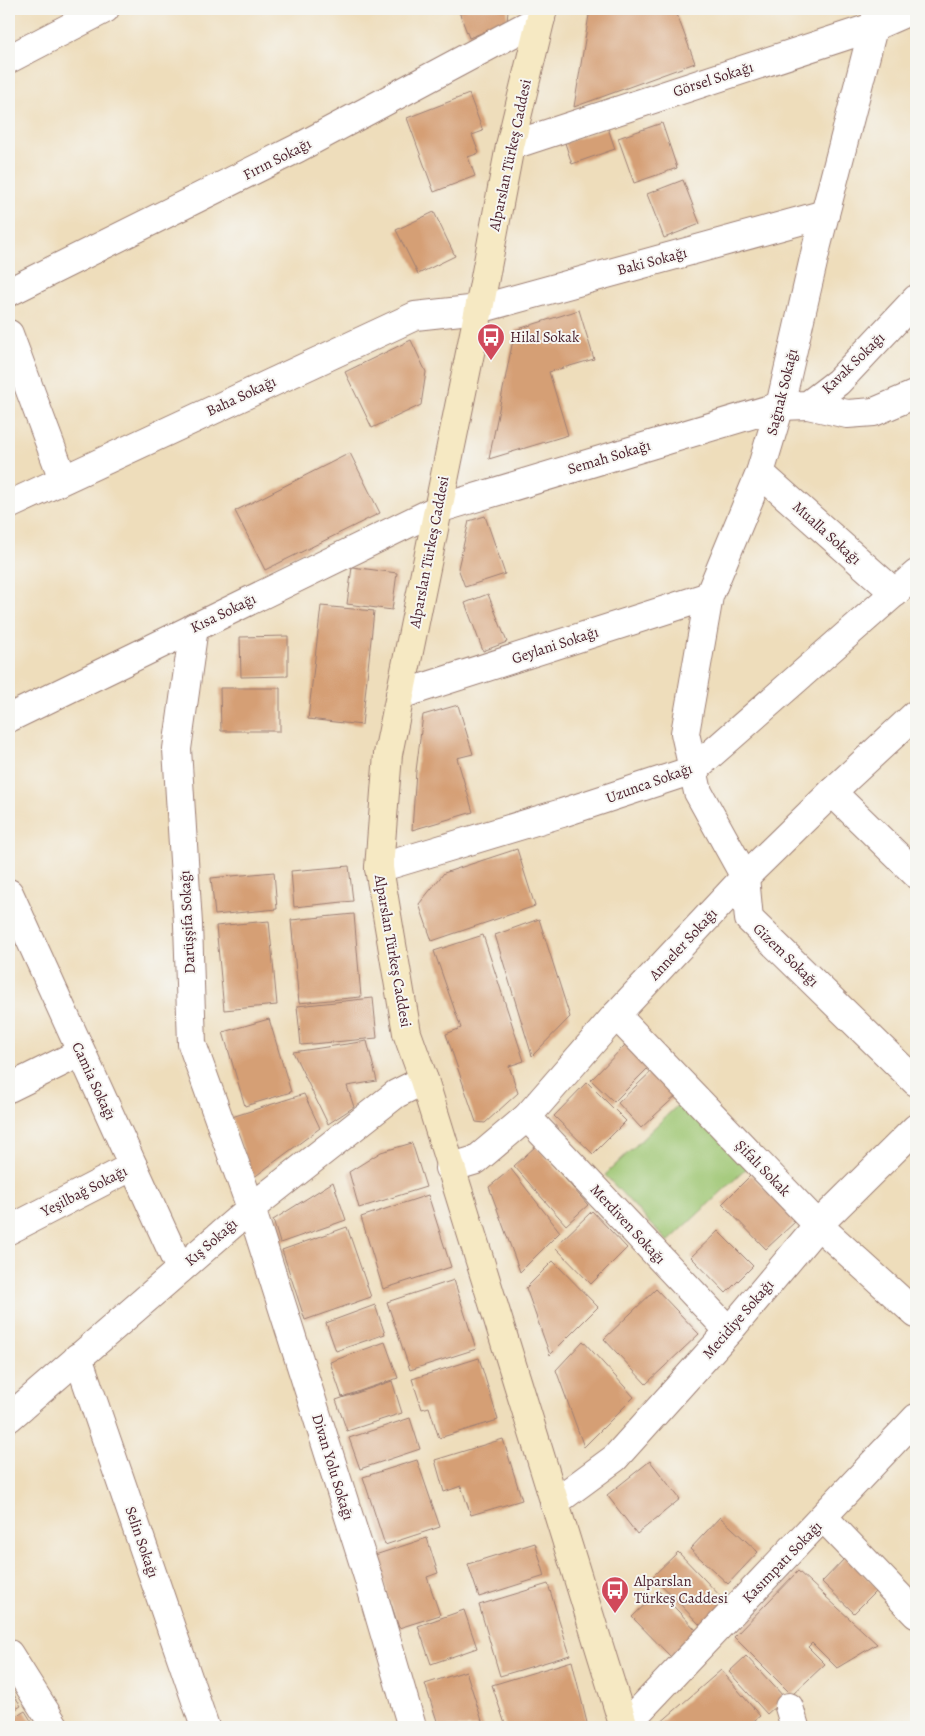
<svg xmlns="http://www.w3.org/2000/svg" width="925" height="1736" font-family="Alegreya,serif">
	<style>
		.green { fill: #9ec672; stroke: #74724e }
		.building { fill: #d59f74 }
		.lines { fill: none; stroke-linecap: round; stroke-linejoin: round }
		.street-casing { stroke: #9c7e73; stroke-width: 30 }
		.secondary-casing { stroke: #9c7e73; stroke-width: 30 }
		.street { stroke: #fff; stroke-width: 28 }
		.secondary { stroke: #f6e9c3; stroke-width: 28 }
		.labels { text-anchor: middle; stroke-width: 4; stroke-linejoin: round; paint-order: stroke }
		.street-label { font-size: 15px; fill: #4a1f2b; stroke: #f6f6f2 }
		.poi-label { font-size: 15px; fill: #4a1f2b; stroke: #f6f6f2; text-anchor: start }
	</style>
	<rect width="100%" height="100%" fill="#f6f6f2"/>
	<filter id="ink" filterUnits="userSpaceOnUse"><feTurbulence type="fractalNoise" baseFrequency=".02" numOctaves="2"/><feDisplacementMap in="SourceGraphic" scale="10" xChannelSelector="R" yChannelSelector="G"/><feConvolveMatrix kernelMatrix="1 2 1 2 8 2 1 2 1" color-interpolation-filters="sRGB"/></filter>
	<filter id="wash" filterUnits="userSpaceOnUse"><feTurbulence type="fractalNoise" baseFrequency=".0096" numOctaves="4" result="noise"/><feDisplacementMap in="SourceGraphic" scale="20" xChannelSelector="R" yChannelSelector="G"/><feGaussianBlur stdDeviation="1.12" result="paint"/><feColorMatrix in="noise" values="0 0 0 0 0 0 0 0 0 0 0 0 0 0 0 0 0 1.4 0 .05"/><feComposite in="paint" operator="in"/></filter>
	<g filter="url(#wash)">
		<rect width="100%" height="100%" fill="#edb"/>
		<polygon class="green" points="684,1099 748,1167 668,1242 605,1175"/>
		<g id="blocks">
			<g class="building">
				<polygon points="458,9 508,9 507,23 469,38"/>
				<polygon points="590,9 675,9 695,63 574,107"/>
				<polygon points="469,94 483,131 472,135 479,153 468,157 475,176 434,192 407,118"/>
				<polygon points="662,123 677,168 634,183 618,138"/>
				<polygon points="608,128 615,149 572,164 565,143"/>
				<polygon points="683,180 700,224 664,238 647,194"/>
				<polygon points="434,212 455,256 418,274 396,230"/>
				<polygon points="579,310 594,359 549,372 568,435 489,459 515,330"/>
				<polygon points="411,340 426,372 421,405 372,428 345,372"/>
				<polygon points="350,453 380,513 265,570 235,511"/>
				<polygon points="485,516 505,574 465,587 458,568 469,521"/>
				<polygon points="352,567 397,573 392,610 347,604"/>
				<polygon points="488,594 507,642 483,651 465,603"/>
				<polygon points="321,606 374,611 362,725 308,719"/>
				<polygon points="288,636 288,676 241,677 240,637"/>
				<polygon points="220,688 280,688 280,731 221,731"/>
				<polygon points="458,705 473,754 457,758 473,812 412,830 416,771 423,715"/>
				<polygon points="517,849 535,906 432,941 419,904 444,873"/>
				<polygon points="349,866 353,901 294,907 291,871"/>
				<polygon points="274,872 277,909 215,915 211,878"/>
				<polygon points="354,914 361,997 299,1003 291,920"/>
				<polygon points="539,919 570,1017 532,1056 495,935"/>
				<polygon points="269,921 277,1005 224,1010 216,926"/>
				<polygon points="483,935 524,1061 509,1066 518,1093 485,1123 476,1122 446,1034 461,1028 434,951"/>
				<polygon points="373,998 377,1038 301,1045 297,1006"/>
				<polygon points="269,1019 291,1092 245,1106 223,1032"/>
				<polygon points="367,1041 377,1081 347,1086 354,1107 328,1124 293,1052"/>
				<polygon points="626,1044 649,1067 614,1102 591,1080"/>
				<polygon points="655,1068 678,1094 641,1128 618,1103"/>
				<polygon points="587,1082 626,1121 593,1154 554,1116"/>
				<polygon points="304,1094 320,1128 253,1178 232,1117"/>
				<polygon points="412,1143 426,1187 359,1208 349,1172 381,1152"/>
				<polygon points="536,1146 588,1205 566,1225 514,1166"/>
				<polygon points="511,1169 560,1232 520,1272 489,1187"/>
				<polygon points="751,1175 796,1221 766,1249 722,1204"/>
				<polygon points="333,1182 346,1220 280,1243 273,1220"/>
				<polygon points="428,1195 451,1267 383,1289 361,1217"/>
				<polygon points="592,1211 627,1248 591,1284 555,1247"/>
				<polygon points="347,1227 371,1297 305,1320 282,1250"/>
				<polygon points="718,1231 753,1266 726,1293 691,1257"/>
				<polygon points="553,1261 598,1307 550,1355 526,1288"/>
				<polygon points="454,1280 476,1349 410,1370 387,1302"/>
				<polygon points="656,1289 699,1334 646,1384 604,1339"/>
				<polygon points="375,1305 385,1334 336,1351 326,1323"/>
				<polygon points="583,1341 634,1397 584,1447 556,1370"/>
				<polygon points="385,1342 398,1378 342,1397 330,1362"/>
				<polygon points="479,1358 498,1420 439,1438 429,1407 422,1409 412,1379"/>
				<polygon points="392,1381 402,1413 347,1431 336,1400"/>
				<polygon points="410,1418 420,1449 360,1469 349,1438"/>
				<polygon points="503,1439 522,1500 471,1515 461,1486 444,1492 435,1460"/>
				<polygon points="417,1460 440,1527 385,1545 363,1477"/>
				<polygon points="650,1461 680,1499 637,1534 607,1495"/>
				<polygon points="720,1517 758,1552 728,1584 690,1549"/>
				<polygon points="427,1538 438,1573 427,1577 440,1615 399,1628 375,1555"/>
				<polygon points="535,1543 545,1576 479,1597 468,1564"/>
				<polygon points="678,1552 726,1602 701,1626 653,1576"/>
				<polygon points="846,1557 878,1589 854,1613 822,1582"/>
				<polygon points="798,1571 877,1644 837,1668 812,1643 808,1647 825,1664 792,1695 734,1637"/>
				<polygon points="548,1584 570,1655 500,1676 479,1605"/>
				<polygon points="659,1591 697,1631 671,1657 632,1617"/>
				<polygon points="464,1610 477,1648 431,1664 418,1626"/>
				<polygon points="746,1656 785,1698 767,1714 729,1672"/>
				<polygon points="572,1661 588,1727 506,1727 492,1685"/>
				<polygon points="721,1670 760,1716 746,1727 660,1727 659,1724"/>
				<polygon points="466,1671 484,1727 439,1727 425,1684"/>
				<polygon points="9,1687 21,1706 9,1713"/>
				<polygon points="25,1711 35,1727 9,1727 9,1721"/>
			</g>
		</g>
	</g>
	<g filter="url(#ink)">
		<use href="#blocks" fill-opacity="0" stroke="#9c7e73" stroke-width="1"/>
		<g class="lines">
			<g class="street-casing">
				<g id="street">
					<polyline points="878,9 817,245 780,406 760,473 709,596 685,733 698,792 745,877 749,919 916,1082"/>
					<polyline points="9,59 105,9"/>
					<polyline points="510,146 873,27 914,9"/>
					<polyline points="9,292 298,148 541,18"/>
					<polyline points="9,334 63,479"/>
					<polyline points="808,405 847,414 874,412 916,394"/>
					<polyline points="760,473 895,593"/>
					<polyline points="9,505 415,316 479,309 825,214"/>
					<polyline points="194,627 177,749 188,924 192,1044 251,1208 368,1577 412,1727"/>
					<polyline points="400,695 709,596"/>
					<polyline points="9,718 438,509 780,406 808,405 838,382 916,299"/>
					<polyline points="832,792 916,874"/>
					<polyline points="379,868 562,813 693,770 916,574"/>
					<polyline points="9,893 180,1269"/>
					<polyline points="616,1015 818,1225 916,1314"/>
					<polyline points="9,1088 80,1053"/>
					<polyline points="527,1117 729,1331"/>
					<polyline points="449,1168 476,1160 527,1117 616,1015 745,877 832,792 916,714"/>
					<polyline points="9,1230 133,1166"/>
					<polyline points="78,1357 205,1727"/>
					<polyline points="9,1418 251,1208 396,1094 424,1080"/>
					<polyline points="554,1503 615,1458 729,1331 818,1225 916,1128"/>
					<polyline points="824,1518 916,1614"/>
					<polyline points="9,1654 55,1727"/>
					<polyline points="789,1707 795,1727"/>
					<polyline points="622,1720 638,1712 916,1418"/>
				</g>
			</g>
			<g class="secondary-casing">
				<polyline id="secondary" points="543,9 510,146 479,309 388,754 379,868 407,1033 424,1080 624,1727"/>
			</g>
			<use href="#street" class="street"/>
			<use href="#secondary" class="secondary"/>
		</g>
	</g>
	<defs>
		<g id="bus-pin" transform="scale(1.4375)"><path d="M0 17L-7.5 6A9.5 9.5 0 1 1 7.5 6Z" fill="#d1495b" stroke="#f6f6f2"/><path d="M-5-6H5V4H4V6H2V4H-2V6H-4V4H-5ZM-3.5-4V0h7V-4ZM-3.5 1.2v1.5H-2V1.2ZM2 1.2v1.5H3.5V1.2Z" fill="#fff"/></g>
	</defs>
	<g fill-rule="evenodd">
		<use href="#bus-pin" x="491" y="337"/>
		<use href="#bus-pin" x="615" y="1590"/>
	</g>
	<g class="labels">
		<g class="street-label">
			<text transform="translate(713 79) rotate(-18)" y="5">Görsel Sokağı</text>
			<text transform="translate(510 155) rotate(-78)" y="5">Alparslan Türkeş Caddesi</text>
			<text transform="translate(277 159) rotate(-27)" y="5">Fırın Sokağı</text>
			<text transform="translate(652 261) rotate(-15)" y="5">Baki Sokağı</text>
			<text transform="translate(853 363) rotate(-44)" y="5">Kavak Sokağı</text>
			<text transform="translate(782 392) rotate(-76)" y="5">Sağnak Sokağı</text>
			<text transform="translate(241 396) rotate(-25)" y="5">Baha Sokağı</text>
			<text transform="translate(609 457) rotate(-17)" y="5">Semah Sokağı</text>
			<text transform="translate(827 533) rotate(42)" y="5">Mualla Sokağı</text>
			<text transform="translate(429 552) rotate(-79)" y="5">Alparslan Türkeş Caddesi</text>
			<text transform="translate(223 613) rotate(-26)" y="5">Kısa Sokağı</text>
			<text transform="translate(555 645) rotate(-18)" y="5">Geylani Sokağı</text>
			<text transform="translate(649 783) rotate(-20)" y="5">Uzunca Sokağı</text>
			<text transform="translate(187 922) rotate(-93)" y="5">Darüşşifa Sokağı</text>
			<text transform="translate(683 944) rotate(-47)" y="5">Anneler Sokağı</text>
			<text transform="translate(393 951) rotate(80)" y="5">Alparslan Türkeş Caddesi</text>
			<text transform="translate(786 955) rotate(44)" y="5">Gizem Sokağı</text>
			<text transform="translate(94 1081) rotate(65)" y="5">Camia Sokağı</text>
			<text transform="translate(763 1168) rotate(46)" y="5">Şifalı Sokak</text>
			<text transform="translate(84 1191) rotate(-27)" y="5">Yeşilbağ Sokağı</text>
			<text transform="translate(628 1224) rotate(47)" y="5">Merdiven Sokağı</text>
			<text transform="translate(211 1242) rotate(-41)" y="5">Kış Sokağı</text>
			<text transform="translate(738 1319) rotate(-49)" y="5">Mecidiye Sokağı</text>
			<text transform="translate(333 1467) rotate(73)" y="5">Divan Yolu Sokağı</text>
			<text transform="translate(142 1542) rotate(71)" y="5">Selin Sokağı</text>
			<text transform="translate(782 1562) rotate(-46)" y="5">Kasımpatı Sokağı</text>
		</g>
		<g class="poi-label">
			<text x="510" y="342">Hilal Sokak</text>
			<text x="634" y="1586">Alparslan<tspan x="634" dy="17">Türkeş Caddesi</tspan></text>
		</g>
	</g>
	<rect width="925" height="1736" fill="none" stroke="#f6f6f2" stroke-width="30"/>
</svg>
